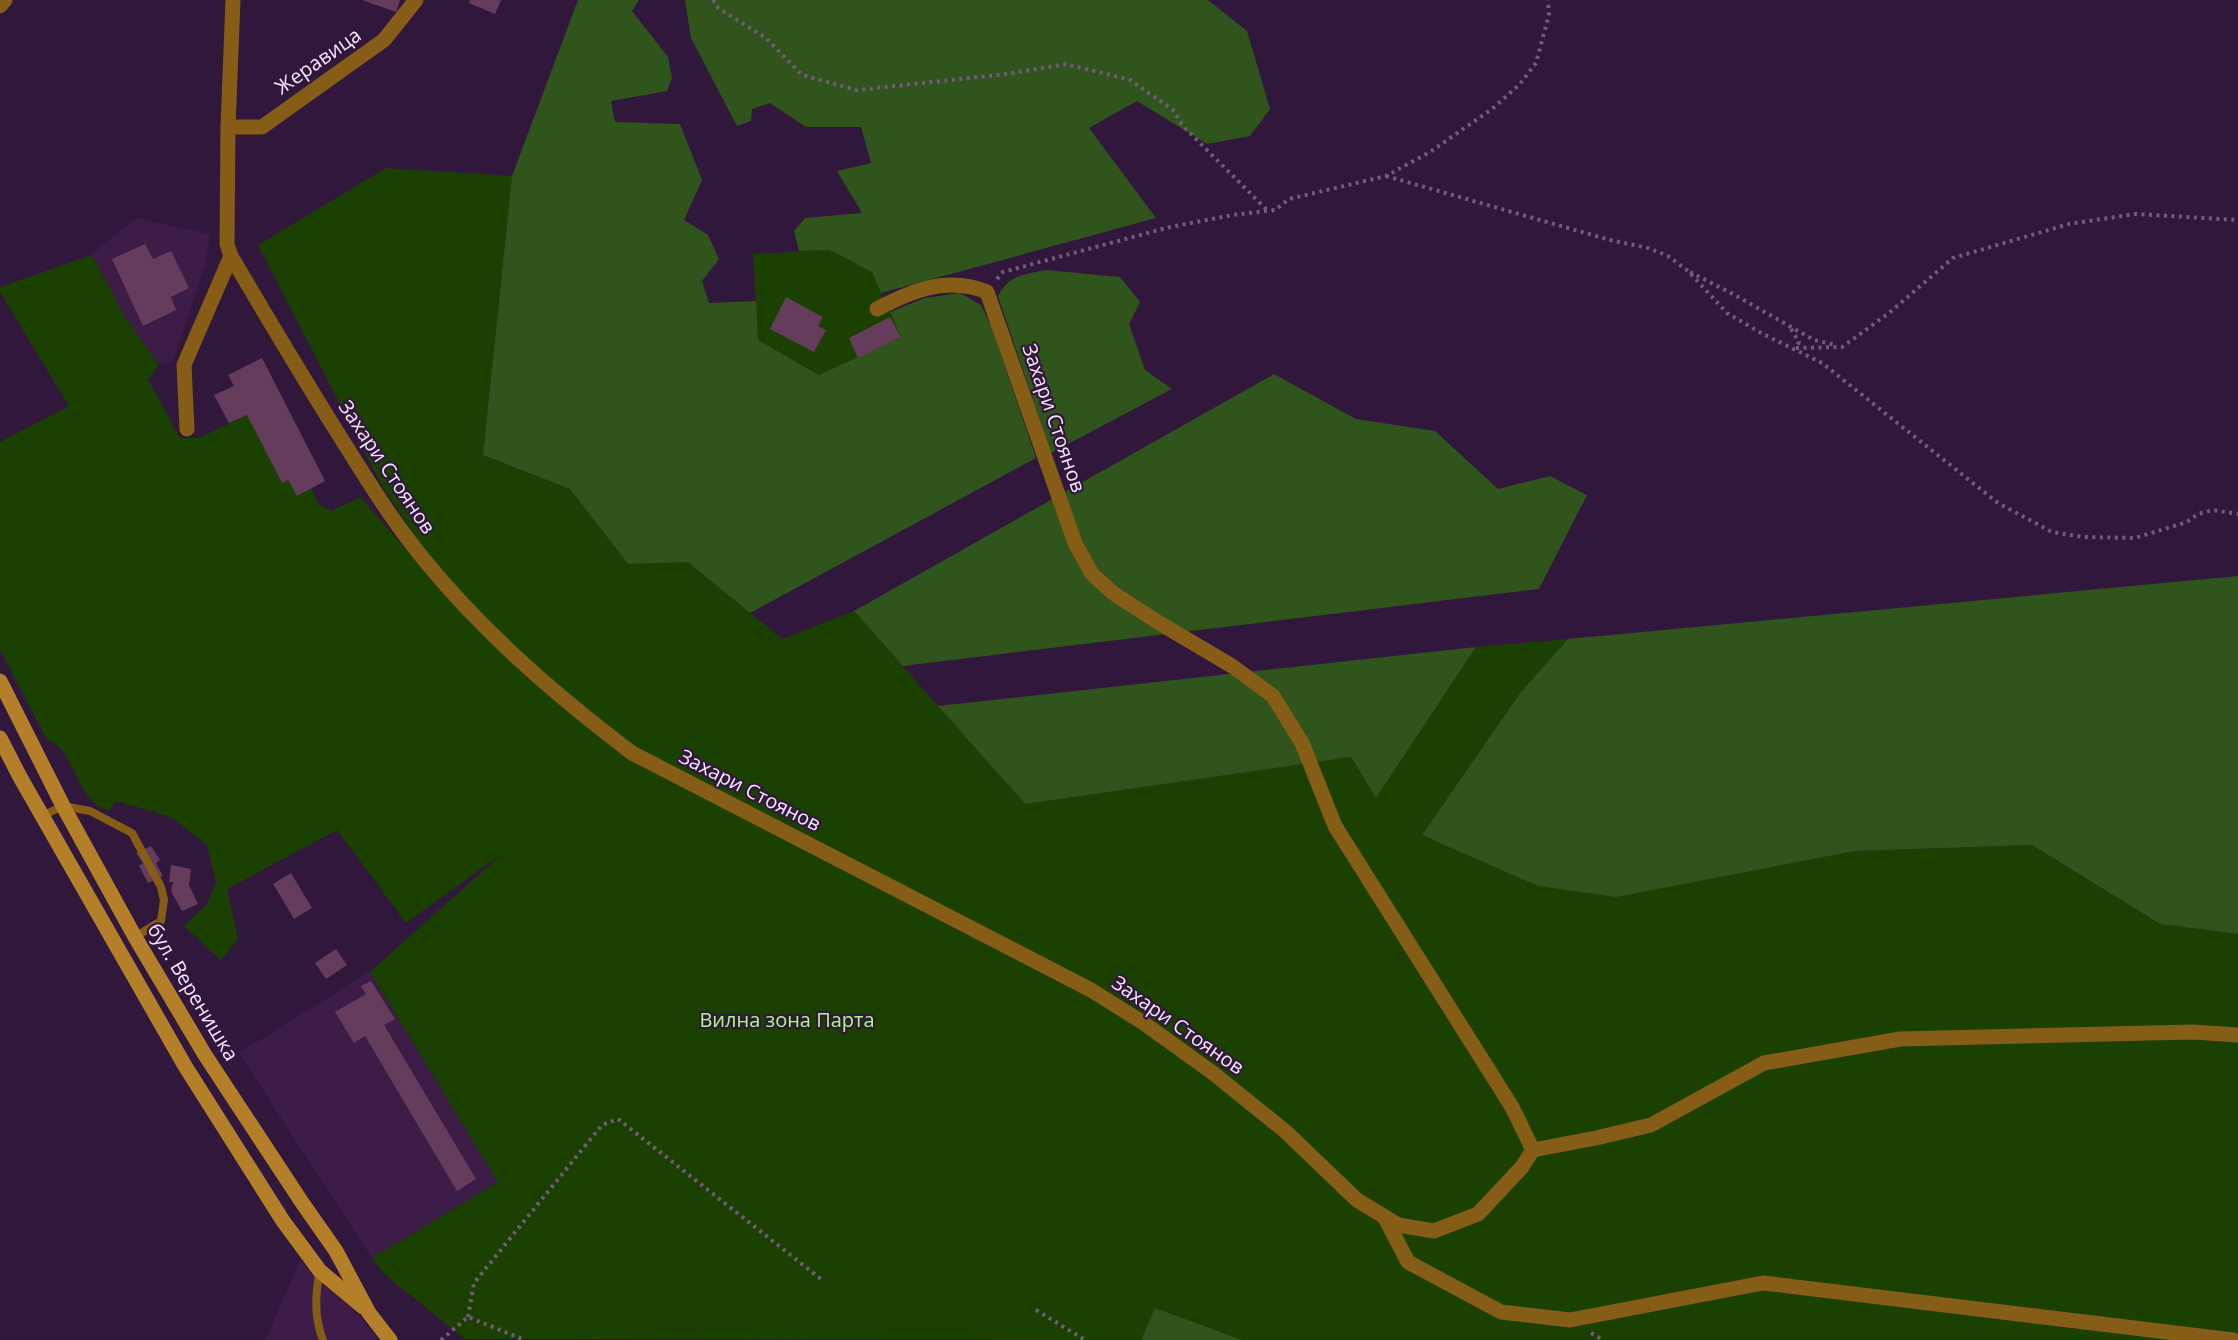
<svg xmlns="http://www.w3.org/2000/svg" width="2238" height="1340" font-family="'Open Sans',sans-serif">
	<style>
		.built { fill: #3d1d48 }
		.green { fill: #1b4102 }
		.forest { fill: #2f541c }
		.building { fill: #653c5b }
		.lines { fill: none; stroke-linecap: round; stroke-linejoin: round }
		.path { stroke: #735b7c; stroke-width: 4; stroke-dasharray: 3 4.5; stroke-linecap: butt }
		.service { stroke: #855d17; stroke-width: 8 }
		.minor { stroke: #855d17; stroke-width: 15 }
		.secondary { stroke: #b38029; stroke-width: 15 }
		.labels { text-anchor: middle; stroke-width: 4.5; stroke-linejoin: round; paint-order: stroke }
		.street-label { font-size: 20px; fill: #f6e5fd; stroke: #32173c }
		.park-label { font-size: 20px; fill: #a6fe7b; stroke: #32173c }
	</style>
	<rect width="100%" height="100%" fill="#32173c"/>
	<g class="built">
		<polygon points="136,218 210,234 206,262 173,361 159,365 125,317 92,255"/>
		<polygon points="370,972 498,1182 372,1258 239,1053"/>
		<polygon points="300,1260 360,1317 379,1340 266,1340"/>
	</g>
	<g class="green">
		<polygon points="386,168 512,176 483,455 570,489 628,564 688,562 782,639 854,611 1025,804 1351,757 1376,798 1476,647 1568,639 1520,693 1422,835 1616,896 1855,851 2032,845 2160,924 2238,934 2238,1340 1242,1340 1155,1309 1141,1340 465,1339 384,1274 372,1258 498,1182 370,972 503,853 406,923 337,830 227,889 238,939 221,960 184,926 206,905 216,883 207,845 171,817 116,801 109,811 97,806 85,792 62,749 46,738 0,650 0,442 69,406 0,292 0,287 92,255 125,317 159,365 148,379 180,438 199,438 247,415 288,480 311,489 319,504 331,511 360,497 475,628 381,484 258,245"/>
		<polygon points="829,250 872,272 901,337 819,375 758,340 753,254"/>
	</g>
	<g class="forest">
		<polygon points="578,0 639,0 632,11 668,57 672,78 667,91 611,101 615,122 680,124 702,180 684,220 708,235 719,259 702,281 709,303 756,301 758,340 819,375 901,337 890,312 925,298 960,293 981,305 992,328 1036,458 750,613 688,562 628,564 570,489 483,455 512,176"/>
		<polygon points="685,0 1208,0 1247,31 1270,109 1250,136 1207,144 1137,101 1089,128 1156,218 881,293 872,272 829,250 799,251 794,231 805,218 862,213 837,171 871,163 861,127 806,127 770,103 752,109 751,121 737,126 691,38"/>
		<path d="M1046 270 1120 277 1140 302 1129 324 1145 370 1172 389 1051 453 998 296C1010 274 1023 275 1046 270Z"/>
		<polygon points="1274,374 1356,419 1435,431 1498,489 1550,476 1587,495 1539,589 903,666 854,611"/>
		<polygon points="2238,576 2238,934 2160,924 2032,845 1855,851 1616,897 1538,886 1422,835 1520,693 1568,639"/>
		<polygon points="1476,647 1376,798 1351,757 1025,804 938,706"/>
		<polygon points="1155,1308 1242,1340 1141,1340"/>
	</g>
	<g class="building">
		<polygon points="362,0 400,0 396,12"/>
		<polygon points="470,0 501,0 495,14 469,3"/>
		<polygon points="145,244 153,259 171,251 189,288 171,297 176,310 143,326 112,259"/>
		<polygon points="786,297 823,317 818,326 826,330 814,352 770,329"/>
		<polygon points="890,317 901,337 858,358 849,338"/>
		<polygon points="262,358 325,481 297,496 288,480 282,483 247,415 229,423 214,395 234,386 228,375"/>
		<polygon points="151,846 160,860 156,863 163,876 148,883 139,866 143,863 136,853"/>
		<polygon points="171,865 191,869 189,885 198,904 182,911 171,891 173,882 169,882"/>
		<polygon points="291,873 312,908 294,919 273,884"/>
		<polygon points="336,949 347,965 326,979 315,963"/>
		<polygon points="371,981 395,1019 384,1025 476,1179 457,1191 365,1036 354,1043 335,1012 366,994 361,986"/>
	</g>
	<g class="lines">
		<g class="path">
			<polyline points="713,0 718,8 766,38 802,75 857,90 1007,74 1066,64 1130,80 1173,110 1183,126 1267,210"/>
			<polyline points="1386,176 1610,240 1648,248 1668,256 1688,271 1727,313 1761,333 1822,363 1998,503 2052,532 2083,537 2135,538 2187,522 2198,514 2213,510 2238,514"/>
			<polyline points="1690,272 1733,294 1814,340 1836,345"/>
			<polyline points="997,279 1003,272 1170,227 1233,215 1275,210 1289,199 1386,176 1430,152 1492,109 1519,85 1536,63 1549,15 1548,0"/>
			<polyline points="1791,329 1799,342 1795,348"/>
			<polyline points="1796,348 1842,347 1889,313 1953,258 2069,224 2135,214 2238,220"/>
			<polyline points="1036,1310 1085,1340"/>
			<polyline points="468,1317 474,1283 602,1125 618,1119 821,1279"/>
			<polyline points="1591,1333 1603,1340"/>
			<polyline points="441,1340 468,1317 525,1340"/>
		</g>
		<g class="service">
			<polyline points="42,816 63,806 90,811 132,833 161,887 164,900 161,921 135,937"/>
			<path d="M320 1271C315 1294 314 1318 323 1340"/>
		</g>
		<g class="minor">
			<path d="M233 0 228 127 227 244 231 256C268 319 305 381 344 443 369 483 395 525 426 562 486 635 557 696 632 753L1091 990 1142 1022 1213 1073 1285 1131 1357 1200 1398 1225 1434 1231 1478 1214 1522 1167 1533 1150 1512 1107 1335 826 1302 743 1273 696 1232 666 1156 621 1113 593 1092 574 1075 543 987 292C947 276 913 290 877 309"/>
			<polyline points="0,6 5,0"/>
			<polyline points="228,127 262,127 384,40 416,0"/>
			<polyline points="187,429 184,365 231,256"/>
			<polyline points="1533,1150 1596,1138 1651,1125 1764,1063 1900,1039 2193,1032 2238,1035"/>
			<polyline points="1384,1216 1408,1262 1501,1312 1570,1320 1763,1283 2233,1340"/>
		</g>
		<g class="secondary">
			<polyline points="0,681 63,806 135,937 205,1055 303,1204 336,1251 369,1313 390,1340"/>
			<polyline points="0,738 20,777 185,1066 283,1221 320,1271 363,1307"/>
		</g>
	</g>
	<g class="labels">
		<g class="street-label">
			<text transform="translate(318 61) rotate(-35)" y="7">Жеравица</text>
			<text transform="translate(1054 418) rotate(71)" y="7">Захари Стоянов</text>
			<text transform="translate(387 467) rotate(56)" y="7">Захари Стоянов</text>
			<text transform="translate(750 790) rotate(27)" y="7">Захари Стоянов</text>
			<text transform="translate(193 992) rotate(59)" y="7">бул. Веренишка</text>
			<text transform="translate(1178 1025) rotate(35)" y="7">Захари Стоянов</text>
		</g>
		<g class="park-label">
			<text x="787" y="1027">Вилна зона Парта</text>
		</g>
	</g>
</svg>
